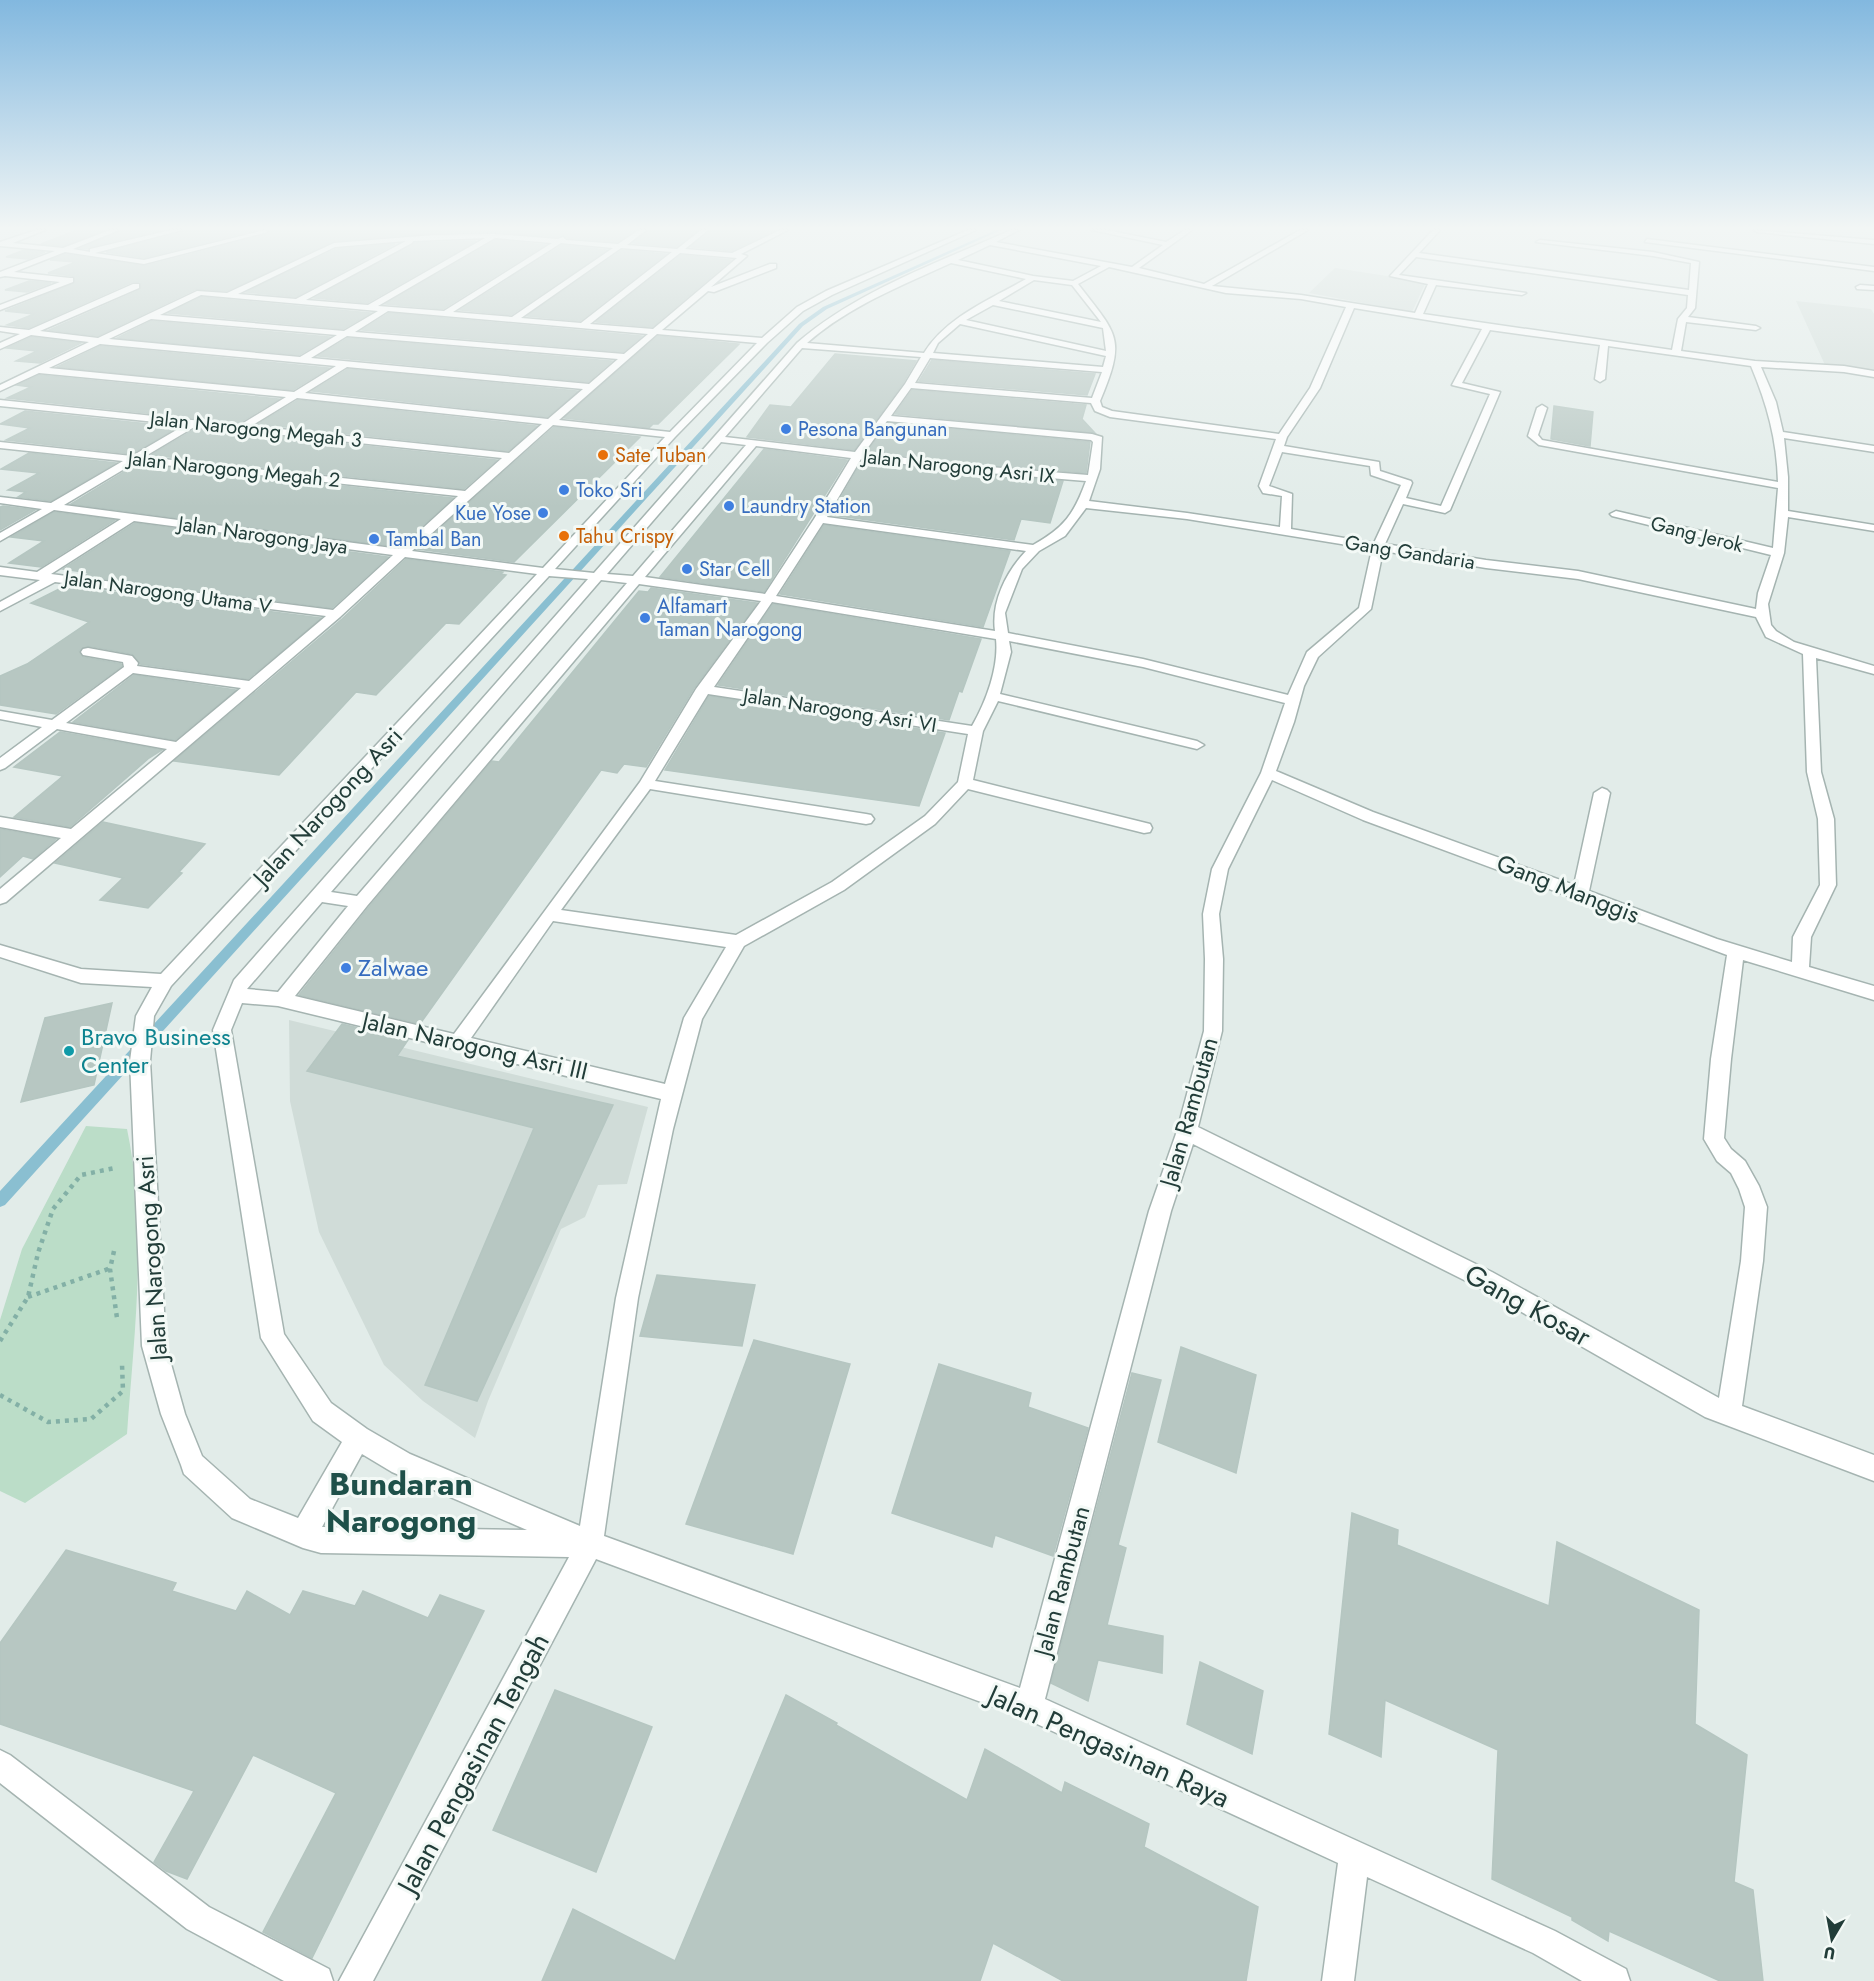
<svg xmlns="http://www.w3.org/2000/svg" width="1874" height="1981" font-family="Jost,sans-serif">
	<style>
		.built { fill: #d0dcd8 }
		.green { fill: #bbddc8 }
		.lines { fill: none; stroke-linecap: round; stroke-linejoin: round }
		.stream { fill: #8abfd1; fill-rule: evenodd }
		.building { fill: #b7c7c2; stroke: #b5c6c1; stroke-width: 1.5 }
		.minor-casing { stroke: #a5b4b1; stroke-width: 3 }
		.path { stroke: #83b0a6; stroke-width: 4.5; stroke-dasharray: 4 5; stroke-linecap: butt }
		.minor { fill: #fff; fill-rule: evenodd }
		.shop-dot { fill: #3f7fe0; stroke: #f3f9f6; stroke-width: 2 }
		.food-dot { fill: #e8710a; stroke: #f3f9f6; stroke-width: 2 }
		.culture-dot { fill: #0f9aa8; stroke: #f3f9f6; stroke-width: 2 }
		.labels { text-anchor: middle; stroke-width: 6; stroke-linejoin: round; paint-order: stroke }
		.far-street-label { font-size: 20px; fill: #223d39; stroke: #f3f9f6 }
		.far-shop-label { font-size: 20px; fill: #366cbe; stroke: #f3f9f6; text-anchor: start }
		.far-food-label { font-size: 20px; fill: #c56008; stroke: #f3f9f6; text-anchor: start }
		.street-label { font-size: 24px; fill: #223d39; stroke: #f3f9f6 }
		.shop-label { font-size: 24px; fill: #366cbe; stroke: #f3f9f6; text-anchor: start }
		.culture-label { font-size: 24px; fill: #0d838f; stroke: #f3f9f6; text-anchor: start }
		.near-street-label { font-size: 28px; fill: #223d39; stroke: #f3f9f6 }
		.near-neighbourhood-label { font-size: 32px; font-weight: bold; fill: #1e5049; stroke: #f3f9f6 }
	</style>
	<rect width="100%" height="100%" fill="#e2ece9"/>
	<g class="built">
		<polygon points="1335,268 1426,282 1412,312 1309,293"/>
		<polygon points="1796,301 1871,309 1874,314 1874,371 1825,365"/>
		<polygon points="289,1020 648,1107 627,1184 598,1185 585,1217 561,1229 488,1401 475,1438 423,1401 384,1365 319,1232 290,1101"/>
	</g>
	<path class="green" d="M86 1126 127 1129C148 1229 134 1334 127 1434L25 1503 0 1491V1320L22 1249Z"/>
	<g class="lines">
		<polygon class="stream" points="996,230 1001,230 827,309 803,326 5,1205 0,1207 0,1191 799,324 823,307"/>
	</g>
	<g class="building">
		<polygon points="77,230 104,230 63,246 41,244"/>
		<polygon points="121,230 162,230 89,247 88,249 81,248"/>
		<polygon points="184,230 256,230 144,258 106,252 183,232"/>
		<polygon points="269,230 635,230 617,242 567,238 562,235 558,237 494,232 434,233 334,241 227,291 196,289 98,336 49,330 140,290 141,282 132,282 29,328 7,325 34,314 5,311 75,283 73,276 48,273 76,262 50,260 65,254 145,266 269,234"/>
		<polygon points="648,230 698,230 676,247 633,243"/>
		<polygon points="710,230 775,230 732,251 691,247"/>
		<polygon points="496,240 545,245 443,309 385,304"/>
		<polygon points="476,241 367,303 314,298 414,243"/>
		<polygon points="395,244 296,297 246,292 336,249"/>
		<polygon points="562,245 607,250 511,315 460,310"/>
		<polygon points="24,250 45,252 28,259 6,257"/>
		<polygon points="622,250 666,254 580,321 527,316"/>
		<polygon points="681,255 731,260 652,327 596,322"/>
		<polygon points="29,281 51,283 27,292 5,290"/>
		<polygon points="201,297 371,313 343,329 168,313"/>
		<polygon points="389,313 642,336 623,352 362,330"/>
		<polygon points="151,321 330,337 299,355 117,338"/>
		<polygon points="658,336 739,344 658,424 653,424 649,428 564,418"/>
		<polygon points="31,337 81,343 40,363 16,361 37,351 7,348"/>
		<polygon points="348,338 612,361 588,382 318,356"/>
		<polygon points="100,346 329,368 293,390 57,367"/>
		<polygon points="835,354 916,361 903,383 854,450 747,437 770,405 791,407"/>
		<polygon points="932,360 1095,374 1087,395 919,381"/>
		<polygon points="348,369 578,391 547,417 312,391"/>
		<polygon points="39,375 279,399 239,423 7,398 31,387 17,385"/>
		<polygon points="912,390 1086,405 1082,419 1095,433 895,414"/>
		<polygon points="298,400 537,426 508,451 258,424"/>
		<polygon points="1554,406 1593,412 1590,446 1551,439"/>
		<polygon points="25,411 178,427 132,454 6,440 30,428 0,424"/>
		<polygon points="888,423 1090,442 1086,473 965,463 868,451"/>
		<polygon points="554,427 640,437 514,562 417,549"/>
		<polygon points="197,428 497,460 464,489 151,455"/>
		<polygon points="764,449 847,460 764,592 660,577"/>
		<polygon points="29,453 116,463 51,501 18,497 26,492 8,490 39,473 1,469"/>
		<polygon points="862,461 965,473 1063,481 1050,523 1021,519 1014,540 831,515"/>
		<polygon points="137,464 453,498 399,547 71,504"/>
		<polygon points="3,506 35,510 0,530 0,507"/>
		<polygon points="54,512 115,520 41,567 9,563 44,541 11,537"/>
		<polygon points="135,523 388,557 332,608 84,576 90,573 63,569"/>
		<polygon points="824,525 1010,551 983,627 780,594"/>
		<polygon points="406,559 503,572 501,574 506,575 459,624 446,623 376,695 356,692 279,775 174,761 342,619"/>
		<polygon points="65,586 321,618 248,679 140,664 132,654 88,646 79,651 83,657 121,664 122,666 56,714 0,705 0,676 27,664 89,622 31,603"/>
		<polygon points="651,588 757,603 694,688 646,767 624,764 617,773 601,770 420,1024 299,995 369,907 492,761 499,762 639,591 648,592"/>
		<polygon points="773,604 981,639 962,692 959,691 949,720 718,685"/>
		<polygon points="134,675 236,690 175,740 73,722"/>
		<polygon points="709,696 945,733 919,806 665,770"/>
		<polygon points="60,732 162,750 149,758 70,827 14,817 63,776 14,767"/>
		<polygon points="103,822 205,844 179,872 182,873 148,908 100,900 123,878 55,863"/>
		<polygon points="0,829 56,839 33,859 23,856 0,877"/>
		<polygon points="112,1003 94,1085 21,1102 45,1018"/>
		<polygon points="342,1024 408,1040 397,1056 613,1105 477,1401 425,1385 534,1128 307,1071"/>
		<polygon points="657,1275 755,1285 742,1346 640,1336"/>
		<polygon points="754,1340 850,1364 793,1554 686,1524"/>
		<polygon points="1181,1347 1256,1375 1236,1473 1158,1442"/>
		<polygon points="939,1364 1031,1393 1028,1407 1088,1428 1053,1556 995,1535 992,1547 892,1513"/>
		<polygon points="1132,1373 1161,1380 1118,1545 1126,1548 1107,1625 1163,1636 1162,1673 1098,1660 1088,1701 1051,1683"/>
		<polygon points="1352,1513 1398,1530 1397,1545 1549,1606 1557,1542 1699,1610 1695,1724 1747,1755 1734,1882 1753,1890 1763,1981 1720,1981 1609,1931 1608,1941 1572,1920 1572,1917 1492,1879 1498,1750 1385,1700 1381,1757 1329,1734"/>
		<polygon points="66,1550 176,1583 172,1591 236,1611 247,1591 290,1615 303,1591 355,1606 363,1591 428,1618 440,1595 484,1611 312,1958 263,1932 336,1793 253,1755 187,1879 166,1871 154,1862 194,1791 0,1724 0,1643"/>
		<polygon points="1200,1662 1263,1691 1252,1754 1187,1724"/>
		<polygon points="555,1690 652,1727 596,1872 493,1830"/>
		<polygon points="786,1695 837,1723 836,1725 967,1800 985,1749 1062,1793 1065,1782 1149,1824 1144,1847 1258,1907 1246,1981 1063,1981 993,1943 980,1981 542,1981 573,1909 675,1961"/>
	</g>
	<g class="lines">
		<g class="minor-casing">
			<g id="minor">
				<polygon points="36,230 45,230 13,243 63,248 110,230 119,230 73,249 90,252 90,249 171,230 182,230 95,253 144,260 265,230 268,232 144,264 65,252 14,272 70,278 73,278 73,282 0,310 0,305 60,282 5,276 0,277 0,272 55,251 0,246 0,242"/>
				<path d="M639 230H646L627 245 677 249 701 230H708L685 249 732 253 780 230H788L741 254 747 256 711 287 770 264H776V268L714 292 708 291 662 330 762 338 797 307 826 291 968 230H976L832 295 803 311 767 343 675 437 555 569 594 573 797 343C858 290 940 262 1011 230H1019L996 242 1132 267 1163 245 1092 230H1106L1166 242 1185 230H1192L1139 268 1204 284 1300 230H1308L1212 286 1301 295 1415 313 1428 284 1390 276 1433 230H1440L1419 253 1689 290 1691 263 1653 256 1536 242 1540 240 1653 252 1699 262 1695 308 1688 317 1756 326 1760 328 1756 330 1686 322 1681 351 1755 361 1844 366 1874 371V377L1844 372 1761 367 1776 402 1783 432 1874 446V452L1784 438 1788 477V511L1874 525V531L1788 517 1784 553 1768 604 1771 625 1776 631 1794 642 1874 666V674L1816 658 1821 772 1834 819 1836 885 1811 937 1809 967 1874 986V1000L1743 960 1731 1059 1724 1138 1731 1149 1745 1161 1759 1186 1767 1207 1763 1261 1742 1406 1874 1455V1481L1705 1417 1476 1286 1193 1144 1171 1211 1045 1699 1555 1931 1626 1969 1630 1981H1582L1533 1953 1367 1877 1354 1981H1322L1338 1863 1024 1718 596 1559 373 1981H339L569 1557 321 1553 303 1548 232 1518 184 1474 181 1465 161 1414 142 1346 130 1061 136 1016 152 987 81 983 0 957V945L81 969 161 974 537 574 405 557 340 617 6 902 0 904V889L61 838 0 827V817L71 829 167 749 57 729 5 768 0 770V758L42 727 0 719V711L52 720 124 667 123 662 83 655 81 652 83 649 88 648 132 656 138 663 137 666 249 681 326 616 55 582 0 611V602L40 580 0 575V567L37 572 121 519 54 510 0 541V533L42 509 0 503V497L51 503 123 461 0 448V442L132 456 185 425 0 406V400L240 425 286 397 39 373 0 391V385L89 342 31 335 0 349V343L20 334 0 331V327L29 330 133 284H139V288L40 331 98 338 197 291 227 293 334 243 434 235 494 234 558 239 563 237 566 240 618 244ZM485 238 368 305 306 300 412 243 413 241ZM495 238 552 243 444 311 378 306ZM406 241 296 299 238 294 335 247ZM561 243 613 248 512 317 453 312ZM990 245 1101 266 1073 281 1033 276 958 260ZM621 248 672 252 581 323 521 318ZM680 253 737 258 653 329 590 324ZM1416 257 1688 295 1687 308 1678 319 1672 350 1423 314 1436 285 1522 295 1526 293 1399 275ZM951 263 1026 279C991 299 946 317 924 353L807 343C849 306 901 286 951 263ZM1109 267 1226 293 1301 299 1346 307 1310 388 1279 434 1112 411 1102 407 1100 401C1127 337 1117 335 1078 284ZM1034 280 1072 285 1101 322 999 301ZM201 295 378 311 344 331 160 315ZM993 305 1103 328 1106 351 966 320ZM1354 308 1482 329 1452 385 1490 394 1441 506 1406 498 1412 483 1411 481 1380 471 1379 462 1284 446 1287 437 1320 388ZM388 311 648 334 624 354 355 332ZM151 319 337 335 300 357 109 339ZM960 324 1106 356 1103 367 933 353 938 343ZM1490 330 1600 345 1595 379 1600 382 1605 379 1608 346 1751 366C1767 404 1777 440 1778 482L1542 440 1538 435 1547 408 1542 405 1537 408 1528 436 1539 445 1778 488 1773 548 1616 511 1610 514 1612 516 1771 555 1758 593 1756 609 1578 571 1486 560 1385 544 1403 504 1445 513 1450 510 1500 392 1462 383ZM657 334 757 343 670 432 559 420ZM347 336 618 359 589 384 311 358ZM100 344 336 366 294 392 49 368ZM802 348 921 357 905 384 855 452 725 437ZM930 358 1102 372 1092 398 915 383ZM347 367 583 389 548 419 305 393ZM911 388 1091 403 1095 411 1110 417 1276 439 1259 486 1263 493 1282 496 1280 527 1187 513 1089 501 1100 469 1102 437 1092 434 891 416ZM297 398 542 424 509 453 251 426ZM887 421 1091 440 1093 442 1088 475 965 465 864 453ZM553 425 665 437 543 568 412 551ZM196 426 502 458 465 491 144 457ZM721 442 746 445 633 576 607 574ZM756 446 851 458 814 519 765 594 645 577ZM1282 452 1370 466 1371 475 1401 485 1374 543 1291 529 1292 494 1269 486ZM861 459 965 471 1086 481C1074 514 1064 528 1033 545L827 517ZM136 462 458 496 400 549 64 505ZM1086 508 1187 519 1372 549 1359 608 1307 652 1288 695 1143 659 1008 633 1005 613 1022 569 1039 551 1065 536ZM134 521 393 555 333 610 51 574ZM823 523 1026 551C1006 572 991 602 995 631L776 596ZM1383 551 1486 568 1578 579 1756 617 1766 637 1803 654 1807 772 1818 819 1820 885 1793 937 1792 962 1717 939 1589 891 1610 793 1607 790 1602 788 1594 793 1574 885 1373 812 1276 771 1294 722 1304 686 1318 657 1371 609ZM549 576 588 579 234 980 213 1030 261 1338 313 1421 342 1442 298 1518 250 1499 202 1456 185 1414 166 1346 150 1061 154 1016 171 986ZM601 580 627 583 357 896 331 892ZM639 584 761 601 696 689 640 782 454 1034 295 996 367 906ZM772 602 996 639C999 667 986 702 972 726L714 687ZM1009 641 1143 667 1285 703 1261 773 1212 869 1203 914 1205 959 1204 1031 1177 1131 1149 1211 1020 1688 604 1536 638 1298 673 1129 702 1019 744 946 844 890 935 824 968 789 1144 833 1150 832 1152 828 1150 824 973 780 983 731 998 701 1197 749 1204 745 1197 741 1000 694 1011 652ZM133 673 241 688 176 742 66 723ZM708 694 968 734 958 782 925 816 832 882 736 935 561 910 650 789 866 824 871 823 874 819 871 815 866 814 655 781ZM1272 780 1363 820 1727 955 1711 1059 1704 1139 1717 1161 1731 1173 1739 1189 1745 1207 1741 1261 1719 1398 1492 1272 1198 1127 1222 1031 1223 959 1219 914 1228 869ZM322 902 348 906 278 992 247 989ZM553 921 726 947 684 1018 665 1084 471 1038ZM242 1003 278 1006 661 1099 616 1298 580 1526 410 1454 367 1429 331 1403 284 1334 231 1030ZM362 1454 392 1472 527 1530 322 1527Z"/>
				<polygon points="1754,230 1874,240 1874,244 1757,232"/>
				<polygon points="1647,239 1874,267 1874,271 1645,242"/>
				<polygon points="1860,285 1874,286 1874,290 1857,289 1856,287"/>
				<polygon points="0,1750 10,1755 209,1907 329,1969 333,1981 284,1981 187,1929 0,1783"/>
			</g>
		</g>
		<g class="path">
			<polyline points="114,1251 110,1269 117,1318"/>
			<polyline points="28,1297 111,1268"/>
			<polyline points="0,1341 28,1297 38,1253 53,1209 81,1175 115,1168"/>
			<polyline points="0,1395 48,1422 91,1419 123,1391 122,1364"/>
		</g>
		<use href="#minor" class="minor"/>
	</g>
	<linearGradient id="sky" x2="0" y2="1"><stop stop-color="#82b8df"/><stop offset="0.45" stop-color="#f2f6f5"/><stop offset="1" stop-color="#f2f6f5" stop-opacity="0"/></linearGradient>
	<rect width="1874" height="507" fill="url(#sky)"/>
	<g class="shop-dot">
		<circle cx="786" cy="429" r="6"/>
		<circle cx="564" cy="490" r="6"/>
		<circle cx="729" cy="506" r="6"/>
		<circle cx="543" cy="513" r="6"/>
		<circle cx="374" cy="539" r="6"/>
		<circle cx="687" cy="569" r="6"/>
		<circle cx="645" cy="618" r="6"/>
		<circle cx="346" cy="968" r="6"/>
	</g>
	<g class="food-dot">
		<circle cx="603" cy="455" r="6"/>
		<circle cx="564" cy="536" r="6"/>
	</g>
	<circle class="culture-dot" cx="69" cy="1051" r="6"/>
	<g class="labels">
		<g class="far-street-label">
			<text transform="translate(256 429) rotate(6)" y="7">Jalan Narogong Megah 3</text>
			<text transform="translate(959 466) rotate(6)" y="7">Jalan Narogong Asri IX</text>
			<text transform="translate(234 469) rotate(6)" y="7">Jalan Narogong Megah 2</text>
			<text transform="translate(1697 534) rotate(14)" y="7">Gang Jerok</text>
			<text transform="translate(263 535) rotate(8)" y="7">Jalan Narogong Jaya</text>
			<text transform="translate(1410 552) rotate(9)" y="7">Gang Gandaria</text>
			<text transform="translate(168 592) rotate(8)" y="7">Jalan Narogong Utama V</text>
			<text transform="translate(840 710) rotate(9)" y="7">Jalan Narogong Asri VI</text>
		</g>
		<g class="far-shop-label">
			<text x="798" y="436">Pesona Bangunan</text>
			<text x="576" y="497">Toko Sri</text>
			<text x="741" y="513">Laundry Station</text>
			<text x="531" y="520" text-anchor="end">Kue Yose</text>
			<text x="386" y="546">Tambal Ban</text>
			<text x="699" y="576">Star Cell</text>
			<text x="657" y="613">Alfamart<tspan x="657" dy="23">Taman Narogong</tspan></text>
		</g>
		<g class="far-food-label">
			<text x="615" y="462">Sate Tuban</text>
			<text x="576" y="543">Tahu Crispy</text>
		</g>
		<g class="street-label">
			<text transform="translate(328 807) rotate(-47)" y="8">Jalan Narogong Asri</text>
			<text transform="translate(1568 889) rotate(21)" y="8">Gang Manggis</text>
			<text transform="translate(475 1046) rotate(13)" y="8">Jalan Narogong Asri III</text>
			<text transform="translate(1189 1112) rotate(-74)" y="8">Jalan Rambutan</text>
			<text transform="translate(152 1258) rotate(-94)" y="8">Jalan Narogong Asri</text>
			<text transform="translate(1062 1581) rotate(-75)" y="8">Jalan Rambutan</text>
		</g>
		<g class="shop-label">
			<text x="358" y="976">Zalwae</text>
		</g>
		<g class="culture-label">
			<text x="81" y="1045">Bravo Business<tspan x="81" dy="28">Center</tspan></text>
		</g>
		<g class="near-street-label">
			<text transform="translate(1528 1305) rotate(29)" y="10">Gang Kosar</text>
			<text transform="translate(1109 1746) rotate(24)" y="10">Jalan Pengasinan Raya</text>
			<text transform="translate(473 1763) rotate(-62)" y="10">Jalan Pengasinan Tengah</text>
		</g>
		<g class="near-neighbourhood-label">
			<text x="401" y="1495">Bundaran<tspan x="401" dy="37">Narogong</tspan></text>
		</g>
	</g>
	<g transform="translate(1832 1939) rotate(190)" stroke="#f3f9f6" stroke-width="4.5" paint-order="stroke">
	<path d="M0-4.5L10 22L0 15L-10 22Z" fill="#223d39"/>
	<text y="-9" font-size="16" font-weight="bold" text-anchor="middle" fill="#223d39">U</text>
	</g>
</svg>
